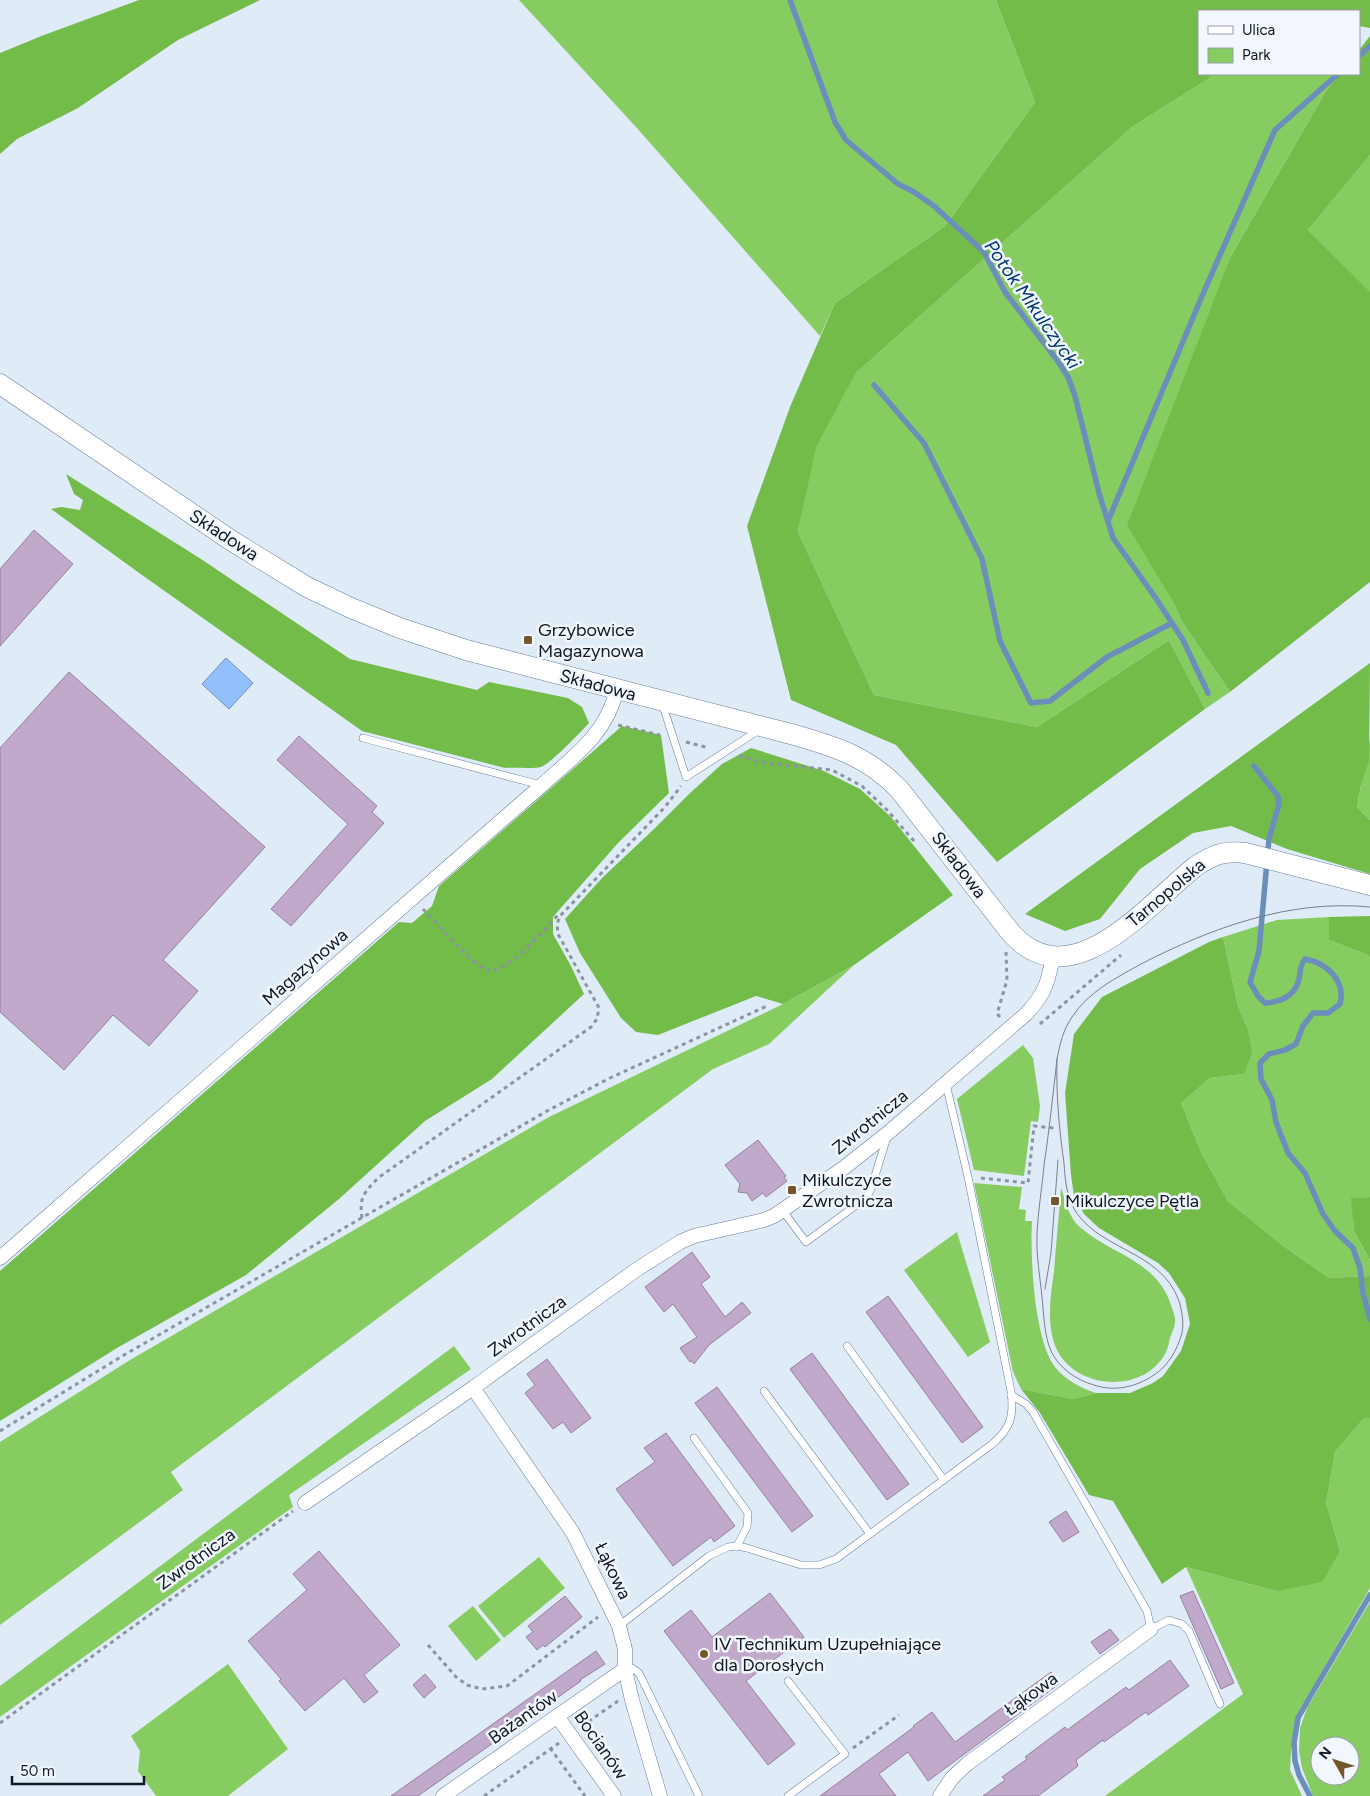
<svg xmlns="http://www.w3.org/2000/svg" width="1370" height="1796" font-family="Figtree,sans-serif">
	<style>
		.green { fill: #87cc60; fill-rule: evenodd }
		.forest { fill: #74bc4a }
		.water { fill: #93c0fc; stroke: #6b8ebb }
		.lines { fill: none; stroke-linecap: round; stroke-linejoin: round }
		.stream { stroke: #6b8ebb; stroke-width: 5.5 }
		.building { fill: #c1a9cb; stroke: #967f9f }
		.lane-casing { stroke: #667d9b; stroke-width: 8 }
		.street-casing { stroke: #667d9b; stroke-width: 15 }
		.secondary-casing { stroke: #667d9b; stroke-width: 21 }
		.path { stroke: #8b95a2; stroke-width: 3; stroke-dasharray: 4 4; stroke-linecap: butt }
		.lane { stroke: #fff; stroke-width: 7 }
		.street { stroke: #fff; stroke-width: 14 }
		.secondary { stroke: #fff; stroke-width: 20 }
		.tram { stroke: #77818d; stroke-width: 1 }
		.poi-dot { fill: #73562a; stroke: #f2f7fe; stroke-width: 2 }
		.labels { text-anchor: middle; stroke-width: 5; stroke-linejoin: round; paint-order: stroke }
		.street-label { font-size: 18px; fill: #0f1824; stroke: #f2f7fe }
		.poi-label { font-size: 18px; fill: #0f1824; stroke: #f2f7fe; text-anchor: start }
		.water-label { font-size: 19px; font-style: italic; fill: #003773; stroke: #f2f7fe }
	</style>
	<rect width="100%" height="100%" fill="#e0ebf8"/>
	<g class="green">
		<polygon points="519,0 996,0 1035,102 945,226 835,303 820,336 636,127"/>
		<polygon points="1216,74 1340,74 1326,91 1231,256 1172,600 1183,623 1230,692 1205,709 1169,640 1037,727 874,695 798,532 815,447 856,373 1132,127"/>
		<polygon points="1370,155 1370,293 1308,230"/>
		<polygon points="1370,738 1370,820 1357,807"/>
		<polygon points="1329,917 1329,940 1368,955 1370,958 1370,1197 1352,1198 1354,1231 1370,1260 1370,1276 1329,1278 1282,1245 1228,1201 1201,1152 1181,1103 1210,1078 1244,1074 1247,1027 1238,1006 1223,937 1277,920"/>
		<polygon points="854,965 769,1044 713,1069 171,1472 183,1490 0,1625 0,1442 130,1360 549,1117 783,1004"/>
		<polygon points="1023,1045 1033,1058 1040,1106 1038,1122 1031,1121 1024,1176 974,1170 957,1099"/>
		<path d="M974 1183 1022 1187 1019 1209 1026 1210 1025 1221H1032C1030 1256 1034 1340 1055 1367 1065 1380 1081 1388 1096 1393L1073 1399 1021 1389 1013 1372Z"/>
		<path d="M1061 1188C1066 1202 1069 1219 1081 1228 1113 1255 1157 1261 1171 1305 1172 1309 1175 1315 1175 1319 1176 1325 1172 1332 1170 1338 1169 1342 1168 1348 1166 1352 1143 1398 1065 1389 1053 1339 1047 1316 1051 1294 1054 1271 1056 1243 1059 1216 1061 1188Z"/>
		<polygon points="957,1232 990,1342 968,1357 904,1270"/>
		<polygon points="454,1346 471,1369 289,1495 293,1507 0,1717 0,1686"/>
		<polygon points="1364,1418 1370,1418 1370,1588 1297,1715 1291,1752 1290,1770 1302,1796 1105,1796 1243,1694 1186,1567 1276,1591 1340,1551 1326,1503 1335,1452"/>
		<polygon points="539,1557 565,1588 504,1638 478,1606"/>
		<path d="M1370 1602V1796H1313L1302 1768 1299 1751 1300 1728 1307 1708ZM1320 1746H1350V1776H1320Z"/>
		<polygon points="473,1606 501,1640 476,1661 448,1626"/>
		<polygon points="228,1664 288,1749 228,1796 156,1796 138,1771 140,1751 131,1736"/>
	</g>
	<g class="forest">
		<polygon points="139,0 260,0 178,40 78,108 17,139 0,154 0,53 44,35"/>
		<polygon points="996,0 1370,0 1370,28 1359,26 1359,11 1199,11 1199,74 1216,74 1132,127 856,373 816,447 798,532 874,695 1037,727 1169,640 1205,709 997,862 896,745 791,700 747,526 790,407 835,303 945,226 1035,102"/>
		<polygon points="1370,36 1370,155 1308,230 1370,292 1370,582 1230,692 1183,623 1172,600 1127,525 1231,256 1326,91 1340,74 1359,74 1359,50"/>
		<path d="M66 474 201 559 350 659 477 690 489 682 568 698 582 707 589 723C582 731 550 764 541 767 533 769 515 767 505 768L362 731 135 570 51 509 61 507 80 510 83 500 74 494Z"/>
		<polygon points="1370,663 1369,761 1361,785 1357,807 1370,820 1370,874 1287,849 1231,826 1193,833 1140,869 1100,919 1065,931 1025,914"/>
		<polygon points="622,726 661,735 669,793 618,843 553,917 553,934 571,966 584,994 492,1079 425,1121 339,1199 246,1275 117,1348 0,1421 0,1271 399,922 412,923 432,906 439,886"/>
		<polygon points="751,748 824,771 860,789 891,817 953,895 854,965 783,1004 756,996 658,1035 636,1032 621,1018 580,953 565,919 602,878 654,829 689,794 722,764"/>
		<polygon points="1370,916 1370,958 1368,955 1329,940 1329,917"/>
		<polygon points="1223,937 1238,1006 1247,1027 1252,1053 1244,1074 1210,1078 1181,1103 1201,1152 1228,1201 1282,1245 1329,1278 1370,1276 1370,1418 1364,1418 1335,1452 1326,1503 1340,1551 1322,1582 1276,1591 1186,1567 1162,1584 1113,1501 1089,1495 1040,1413 1021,1389 1073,1399 1096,1393 1130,1393 1153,1383 1163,1376 1181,1351 1190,1324 1185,1298 1169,1273 1158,1263 1099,1228 1084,1214 1074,1196 1071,1175 1065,1093 1074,1034 1102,997 1209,942"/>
		<polygon points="1370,1197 1370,1260 1354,1231 1351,1198"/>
	</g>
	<polygon class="water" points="226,658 253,683 229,709 202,684"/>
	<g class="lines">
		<g class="stream">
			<polyline points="790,0 835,122 846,140 898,184 914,192 934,206 984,252 1005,292 1057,360 1068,377 1075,396 1099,493 1113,538 1155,597 1183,640 1208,693"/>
			<polyline points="1359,56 1370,46"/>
			<polyline points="874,385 924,443 982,559 1000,641 1031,703 1050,701 1107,657 1172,623"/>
			<polyline points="1108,521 1202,296 1275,130 1338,74"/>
			<path d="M1254 766 1278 796 1279 804 1269 839 1259 951 1250 982 1258 996 1265 1003C1280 1002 1295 996 1299 979 1301 969 1299 968 1305 959 1327 963 1346 981 1340 1004L1328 1013H1313L1303 1026 1296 1044 1285 1050 1269 1054 1260 1063 1261 1079 1272 1100 1276 1122 1288 1153 1305 1173 1323 1214 1335 1231 1353 1248 1360 1268 1363 1293 1370 1319"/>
			<polyline points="1310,1796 1299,1775 1295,1761 1294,1743 1298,1718 1310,1697 1370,1595"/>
		</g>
	</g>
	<g class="building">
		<polygon points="34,530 73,564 0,646 0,569"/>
		<polygon points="69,672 265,847 163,960 198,991 149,1046 113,1015 64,1070 0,1012 0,748"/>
		<polygon points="299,736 377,806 372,812 384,823 291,926 271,909 348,824 277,760"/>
		<polygon points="758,1140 786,1176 784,1177 787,1181 766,1197 763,1193 752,1201 747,1193 738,1192 740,1184 725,1165"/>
		<polygon points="692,1252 710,1277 701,1284 725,1317 742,1302 751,1313 709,1345 694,1364 692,1361 690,1362 680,1348 697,1337 673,1304 664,1312 645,1287"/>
		<polygon points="888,1296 983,1427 962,1443 866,1312"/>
		<polygon points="812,1353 909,1484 887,1500 790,1369"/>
		<polygon points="547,1359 591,1418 571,1433 563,1422 553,1429 525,1393 535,1385 527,1374"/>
		<polygon points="717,1387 813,1516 792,1532 695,1403"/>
		<polygon points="666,1433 735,1526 714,1542 711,1537 673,1566 616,1489 655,1462 644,1448"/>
		<polygon points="1066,1511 1079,1532 1063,1542 1049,1522"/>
		<polygon points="319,1551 400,1645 364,1675 378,1692 364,1703 344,1678 305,1711 279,1681 281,1679 248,1641 307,1590 293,1574"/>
		<polygon points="1193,1591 1234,1683 1221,1689 1180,1596"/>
		<polygon points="770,1593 804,1637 746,1681 795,1744 768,1765 664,1631 691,1610 712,1637"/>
		<polygon points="565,1596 582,1617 545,1647 543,1645 537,1650 526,1637 533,1632 528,1626"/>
		<polygon points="1110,1629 1119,1640 1100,1654 1091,1642"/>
		<polygon points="596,1651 605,1664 580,1680 581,1681 418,1796 391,1796"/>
		<polygon points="1170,1660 1189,1686 1148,1715 1146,1712 1104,1742 1103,1740 1076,1760 1078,1766 1038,1796 983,1796 1005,1780 1002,1777 1027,1759 1025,1757 1065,1727 1067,1730 1126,1687 1129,1690"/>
		<polygon points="1051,1672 1059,1684 928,1781 908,1752 879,1774 896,1796 820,1796 914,1727 913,1726 932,1712 955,1742"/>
		<polygon points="425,1674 436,1687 424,1698 413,1685"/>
	</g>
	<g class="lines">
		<g class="lane-casing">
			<g id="lane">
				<polyline points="662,703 686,777 759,730"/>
				<polyline points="363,738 541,785"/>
				<polyline points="783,1211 806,1242 866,1198 871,1189 887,1137"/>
				<polyline points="847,1346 944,1480"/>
				<polyline points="764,1391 870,1534"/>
				<polyline points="1011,1395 1026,1404 1033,1412 1147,1611 1151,1629 1169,1620 1182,1624 1189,1631 1220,1704"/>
				<polyline points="694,1438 748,1513 747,1527 737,1546"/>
				<path d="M619 1626 709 1556 728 1547 737 1546 747 1548 801 1565H819L836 1559 991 1445C1011 1429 1014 1416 1011 1391L968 1177 946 1084"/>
				<polyline points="625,1669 632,1668 639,1673 699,1796"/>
				<polyline points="788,1796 845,1754 788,1681"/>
			</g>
		</g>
		<g class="street-casing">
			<g id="street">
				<path d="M0 1258 541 786C575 755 605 736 617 690"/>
				<polyline points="473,1388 573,1533 619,1626 625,1649 625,1669 632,1700 660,1796"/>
				<path d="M305 1503 473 1388 636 1270 680 1242 694 1236 764 1220 774 1216 845 1167 888 1133 1026 1014C1045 994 1048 983 1053 956"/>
				<polyline points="557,1716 614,1796"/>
				<polyline points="443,1796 625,1669"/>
				<polyline points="940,1796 952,1778 967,1764 1151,1629"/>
			</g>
		</g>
		<g class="secondary-casing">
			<path id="secondary" d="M0 384 232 541 307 587 351 608 400 628 466 650 791 734C834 746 867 756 899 789L1011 933C1072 1001 1149 903 1196 866 1213 855 1225 850 1245 853L1370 885"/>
		</g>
		<g class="path">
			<polyline points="618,725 660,735"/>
			<polyline points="686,742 709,748"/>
			<polyline points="739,756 766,763 832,770 862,786 887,810 915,842"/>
			<path d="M423 909C435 921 474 967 487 970 507 975 545 929 558 915"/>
			<polyline points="1000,1017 997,1014 1007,980 1006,952"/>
			<polyline points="1040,1024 1121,955"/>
			<polyline points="981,1178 1028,1183 1034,1126 1054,1128"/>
			<path d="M362 1218C359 1197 364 1193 378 1178L591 1027 597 1019 599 1008 558 934 557 924 560 916 665 807 681 786"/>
			<polyline points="0,1431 124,1355 547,1111 610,1078 769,1005"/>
			<polyline points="428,1645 456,1677 467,1685 482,1689 507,1686 598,1617"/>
			<polyline points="0,1723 293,1511"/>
			<polyline points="582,1726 618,1701"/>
			<polyline points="550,1748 585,1796"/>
			<polyline points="853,1748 899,1715"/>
			<polyline points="484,1796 559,1743"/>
		</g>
		<use href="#lane" class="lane"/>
		<use href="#street" class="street"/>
		<use href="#secondary" class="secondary"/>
		<g class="tram">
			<path d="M1057 1059C1056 1094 1059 1128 1064 1163 1065 1177 1066 1192 1072 1205 1095 1251 1160 1248 1179 1301 1182 1311 1184 1323 1182 1333 1177 1350 1169 1365 1154 1375 1136 1387 1115 1392 1094 1385 1076 1380 1059 1368 1051 1351 1044 1335 1044 1315 1042 1297 1040 1276 1036 1255 1037 1233 1038 1211 1042 1188 1044 1166 1049 1131 1053 1095 1057 1059 1060 1044 1063 1030 1072 1017 1088 992 1116 978 1141 964 1211 928 1290 899 1370 907"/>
			<polyline points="1045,1289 1051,1253 1058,1160"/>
		</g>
	</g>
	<g class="poi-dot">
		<rect x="523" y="635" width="10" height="10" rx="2.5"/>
		<rect x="787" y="1185" width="10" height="10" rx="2.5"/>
		<rect x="1050" y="1196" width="10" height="10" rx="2.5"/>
		<circle cx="704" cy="1654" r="5"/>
	</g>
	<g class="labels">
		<g class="street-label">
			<text transform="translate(224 535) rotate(33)" y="6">Składowa</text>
			<text transform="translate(598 685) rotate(15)" y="6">Składowa</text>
			<text transform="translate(959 865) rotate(53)" y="6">Składowa</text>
			<text transform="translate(1166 893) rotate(-40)" y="6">Tarnopolska</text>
			<text transform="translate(305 967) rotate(-41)" y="6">Magazynowa</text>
			<text transform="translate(870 1122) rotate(-39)" y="6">Zwrotnicza</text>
			<text transform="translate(527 1326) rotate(-36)" y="6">Zwrotnicza</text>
			<text transform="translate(196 1559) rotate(-36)" y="6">Zwrotnicza</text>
			<text transform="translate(613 1571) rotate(64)" y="6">Łąkowa</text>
			<text transform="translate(1031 1694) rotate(-36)" y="6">Łąkowa</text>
			<text transform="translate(523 1717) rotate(-35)" y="6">Bażantów</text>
			<text transform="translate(601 1745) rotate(55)" y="6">Bocianów</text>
		</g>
		<g class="poi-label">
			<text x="538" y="636">Grzybowice<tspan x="538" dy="21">Magazynowa</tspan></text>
			<text x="802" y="1186">Mikulczyce<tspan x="802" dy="21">Zwrotnicza</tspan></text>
			<text x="1065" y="1207">Mikulczyce Pętla</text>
			<text x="714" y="1650">IV Technikum Uzupełniające<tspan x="714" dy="21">dla Dorosłych</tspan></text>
		</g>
		<g class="water-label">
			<text transform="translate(1033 304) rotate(55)" y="7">Potok Mikulczycki</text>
		</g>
	</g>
	<rect x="1198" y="10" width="162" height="65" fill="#f2f7fe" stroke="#979ea7"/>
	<rect x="1208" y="26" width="25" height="8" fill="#ffffff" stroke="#979ea7"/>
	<text x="1242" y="35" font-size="15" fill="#0f1824">Ulica</text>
	<rect x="1208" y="48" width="25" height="15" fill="#87cc60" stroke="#979ea7"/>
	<text x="1242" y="60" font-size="15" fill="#0f1824">Park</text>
	<g transform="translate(1335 1761) rotate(309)"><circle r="24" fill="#f2f7fe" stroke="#979ea7"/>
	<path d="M0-4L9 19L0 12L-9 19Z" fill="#73562a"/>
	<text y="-8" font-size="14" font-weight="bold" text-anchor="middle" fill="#0f1824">N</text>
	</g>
	<path d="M12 1776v8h132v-8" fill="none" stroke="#0f1824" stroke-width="2.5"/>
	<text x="20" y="1776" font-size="15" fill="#0f1824" stroke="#f2f7fe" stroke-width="4" paint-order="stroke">50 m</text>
</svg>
